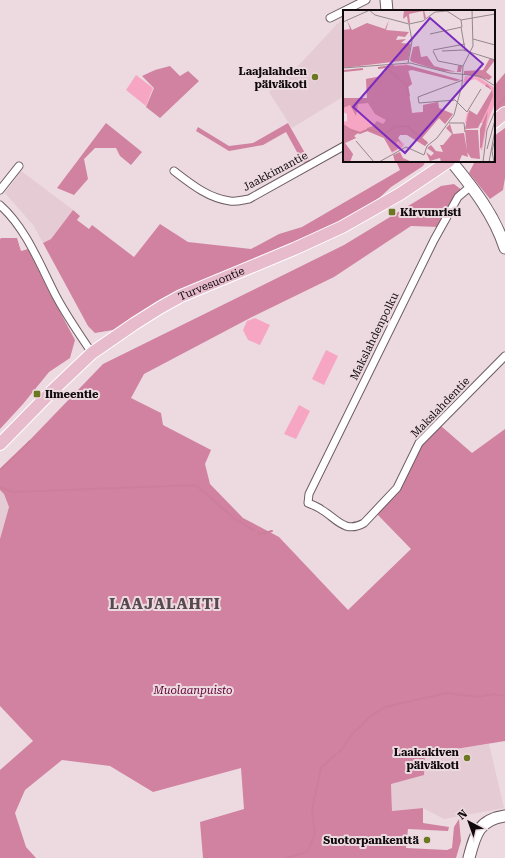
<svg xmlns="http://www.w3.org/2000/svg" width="505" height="858" font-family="'Roboto Serif',serif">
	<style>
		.built { fill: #e5cbd3 }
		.green { fill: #f6a6c3 }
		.forest { fill: #d182a0 }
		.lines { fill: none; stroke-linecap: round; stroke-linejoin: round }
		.stream { stroke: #cd7e9b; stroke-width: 2 }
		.street-casing { stroke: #6d5d63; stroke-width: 9 }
		.secondary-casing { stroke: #6d5d63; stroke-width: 13 }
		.primary-casing { stroke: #fff; stroke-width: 14 }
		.street { stroke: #fff; stroke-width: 7 }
		.secondary { stroke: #fff; stroke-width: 11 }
		.primary { stroke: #e7bbcb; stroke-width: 12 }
		.poi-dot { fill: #6c7722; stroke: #ecdae0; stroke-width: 1.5 }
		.labels { text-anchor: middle; stroke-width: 4; stroke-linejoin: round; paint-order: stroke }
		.poi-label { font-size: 11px; font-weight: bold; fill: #100a0c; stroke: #ecdae0; text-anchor: end }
		.street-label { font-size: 11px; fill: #100a0c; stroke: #ecdae0 }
		.park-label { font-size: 11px; font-style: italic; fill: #600034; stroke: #ecdae0 }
		.district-label { font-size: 15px; font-weight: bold; letter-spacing: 1px; fill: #58494e; stroke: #ecdae0 }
		.inset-river { fill: none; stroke: #cd7e9b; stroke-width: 2 }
		.inset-road { fill: none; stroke: #94878b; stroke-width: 1 }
		.view { fill: #7b2cbf; fill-opacity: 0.15; stroke: #7b2cbf; stroke-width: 2 }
		.inset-edge { fill: none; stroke: #100a0c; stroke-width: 2 }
	</style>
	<rect width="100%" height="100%" fill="#ecdae0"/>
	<g class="built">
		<polygon points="344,18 344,96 292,128 269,92 302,62 337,24"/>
		<polygon points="21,171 73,210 51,239 43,243 34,226 5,193"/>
		<polygon points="0,490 4,494 9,507 0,539"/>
		<polygon points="489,744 504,808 444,819 423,808 392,811 391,783 424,775 425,754"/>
	</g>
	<g class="green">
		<polygon points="136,75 153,88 146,106 126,90"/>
		<polygon points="255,318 270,325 260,345 248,340 243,330 247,321"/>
		<polygon points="326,350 338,356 324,385 312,379"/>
		<polygon points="299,405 310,411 296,439 284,434"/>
	</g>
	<g class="forest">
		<polygon points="170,66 180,76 188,71 199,81 160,118 146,107 154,88 142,76 155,70"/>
		<polygon points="505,73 505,108 494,115 494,86"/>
		<polygon points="106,123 142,152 131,165 120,156 116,148 95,148 84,159 88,179 74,195 57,188"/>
		<polygon points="288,123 310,162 303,163 286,132 263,145 229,151 196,131 198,127 229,146 253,143"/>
		<polygon points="505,128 505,178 503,190 490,199 469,173 475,161 494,161 494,136"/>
		<polygon points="396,161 426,161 423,166 391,187 376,201 318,233 179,290 155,303 113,330 95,333 88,326 43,243 51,239 73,210 80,216 77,220 89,229 92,225 134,257 160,224 188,242 251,249 279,234 302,227 400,170"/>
		<polygon points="454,184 463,191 439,227 411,226 334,277 250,318 144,374 131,398 161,413 163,425 211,450 205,464 210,484 243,518 279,537 348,610 411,549 377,514 421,446 441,426 472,453 505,429 505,741 425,754 424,775 391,784 392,811 423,808 423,823 449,827 448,831 408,829 406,848 447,850 452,848 454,827 459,819 461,841 456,858 203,858 200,822 244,809 241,768 153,792 110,766 62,760 25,790 15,813 26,847 36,858 0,858 0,770 33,741 0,706 0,539 9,507 4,494 0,490 0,471 103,364 344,245 441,186"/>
		<polygon points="1,238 17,238 21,251 28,249 50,293 75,340 70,358 49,372 23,404 0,429 0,239"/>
	</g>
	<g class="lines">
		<g class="stream">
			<polyline points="497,112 496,108 505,97"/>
			<polyline points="0,470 30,441"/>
			<polyline points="0,487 12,492 196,485 236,520 254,530"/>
			<polyline points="258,533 261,534 272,531"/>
			<polyline points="286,858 307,852 315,834 312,810 321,768 341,750 354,732 361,726 369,717 385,707 446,693 478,697 494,694 505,696"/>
		</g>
		<g class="street-casing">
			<g id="street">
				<polyline points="330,18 366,0"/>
				<path d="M174 171C191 184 208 198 230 201 236 202 243 200 249 199L344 146"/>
				<path d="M471 186 458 197 434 240 309 494 308 503C313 505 318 507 322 510 337 519 345 534 364 523L397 488 419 443 505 356"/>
				<polyline points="0,190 19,166"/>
				<path d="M0 205C26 228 40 265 56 296 66 315 79 334 92 353"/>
			</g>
		</g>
		<g class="secondary-casing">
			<g id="secondary">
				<polyline points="386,0 387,11"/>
				<path d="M451 161C473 188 494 214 505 248"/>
				<path d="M469 858C475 835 478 820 505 816"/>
			</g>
		</g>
		<g class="primary-casing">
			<g id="primary">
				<polyline points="494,122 505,113"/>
				<path id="s1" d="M0 444 52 391 92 353 134 324 161 307 181 296 294 249 342 227 400 194 449 161"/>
			</g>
		</g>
		<use href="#street" class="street"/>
		<use href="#secondary" class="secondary"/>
		<use href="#primary" class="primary"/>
	</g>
	<g class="poi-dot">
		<circle cx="315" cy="77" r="4"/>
		<rect x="388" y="208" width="8" height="8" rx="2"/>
		<rect x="33" y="390" width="8" height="8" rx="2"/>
		<circle cx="467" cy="758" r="4"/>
		<circle cx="427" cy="840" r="4"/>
	</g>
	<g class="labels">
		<g class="poi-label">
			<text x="307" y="75">Laajalahden<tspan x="307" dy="13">päiväkoti</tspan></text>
			<text x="400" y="216" text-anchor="start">Kirvunristi</text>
			<text x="45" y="398" text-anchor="start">Ilmeentie</text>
			<text x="459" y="756">Laakakiven<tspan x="459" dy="13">päiväkoti</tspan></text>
			<text x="419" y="844">Suotorpankenttä</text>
		</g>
		<g class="street-label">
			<text transform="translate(275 171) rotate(-28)" y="4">Jaakkimantie</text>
			<text dy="4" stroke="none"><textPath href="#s1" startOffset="268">Turvesuontie</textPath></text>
			<text transform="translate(374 336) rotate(-64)" y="4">Makslahdenpolku</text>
			<text transform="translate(440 407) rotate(-46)" y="4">Makslahdentie</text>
		</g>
		<g class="park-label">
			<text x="193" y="694">Muolaanpuisto</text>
		</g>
		<g class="district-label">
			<text x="165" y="609">LAAJALAHTI</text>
		</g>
	</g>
	<g transform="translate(343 10)">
		<rect width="152" height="152" fill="#ecdae0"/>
		<path d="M64 54 69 74 65 77 69 103 80 102V95L95 92 96 98 110 104 102 114 96 108 79 128 82 136 64 125H57L55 128 61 134 60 137 49 143 41 128 24 121 16 122 11 126 13 128 2 133 10 144 7 152H0V112L4 111V104L0 102V88H24L23 69 34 67 42 62 43 56ZM122 66 137 68 152 78V93L145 111 139 141 137 138 142 113H122L124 103 134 105 149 80 132 69 120 73Z" fill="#f6a6c3"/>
		<path d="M61 0H81L83 8 81 9 80 1 66 4 67 13H65L64 6 60 9ZM4 10 9 20 24 13 42 19 46 10 43 20 66 22 62 27 55 26 53 30 63 29 58 33 68 34 65 50 0 58V20L7 19ZM76 36 78 47 84 46 91 56 114 62 115 56H119L118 62 99 61 69 52 67 50 70 37ZM147 48 152 50 143 62 149 67 146 70 121 64V61L140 60ZM65 55 118 70 113 71 69 60 65 61 69 74 65 77 69 103 80 102V95L95 92 96 98 110 104 102 114 96 108 79 128 85 133 82 136 64 125H57L55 128 59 135 55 131 53 133 57 137 61 135 49 142 41 128 24 121V118L30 116 34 111 40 114 43 110 32 104 25 93 15 94 13 106 7 95 0 98V88H24L23 69 34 67 42 62 43 57ZM144 74 149 80 150 86 145 98 135 118 122 119 126 100 134 105 149 80 142 76ZM145 101 139 137 137 138V119ZM0 114 15 123 11 126 13 128 2 133 10 144 7 152H0ZM107 114 110 124 121 123 125 147 119 145 116 152H98L97 148 87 151 83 142 88 146 91 143 84 138 88 135 93 141 100 142 97 135H100L109 124 103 118ZM122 120H135L137 149 128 148 124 142ZM57 142 60 148 69 152H52L50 145Z" fill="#d182a0"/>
		<path class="inset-river" d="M43 57 64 76 66 86M35 58 51 56M1 61 20 59M24 119 42 124 51 117 64 116 84 133M8 120 17 123 24 120"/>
		<path class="inset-road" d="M26 0 32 5 66 14M0 12 27 0M66 14 80 11 92 2 104 1 118 10 152 4M118 17 122 40M87 24 119 17 118 10M130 29 152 35M90 40 122 34M90 41 95 51 120 56M99 41 120 40 152 50M65 53 69 31 66 14M0 58 67 53 107 63 136 66 152 76M120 70 75 87 76 93 112 90 124 102 138 79M106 113H121L122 122M13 131 31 152M144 139 152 110M81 145 84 136 94 128 111 105 119 75 120 56 130 36 129 0M36 152 63 137 81 145M140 152 144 120 152 101M146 152 152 120M151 152 149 141 152 129"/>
		<path class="view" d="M87 8 140 54 62 143 10 97Z"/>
		<rect width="152" height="152" class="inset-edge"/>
	</g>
	<g transform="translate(469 822) rotate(319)" stroke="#ecdae0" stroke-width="3" paint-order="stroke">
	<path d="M0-3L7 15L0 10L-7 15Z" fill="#100a0c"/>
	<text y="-6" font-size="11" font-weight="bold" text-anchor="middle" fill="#100a0c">N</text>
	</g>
</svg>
